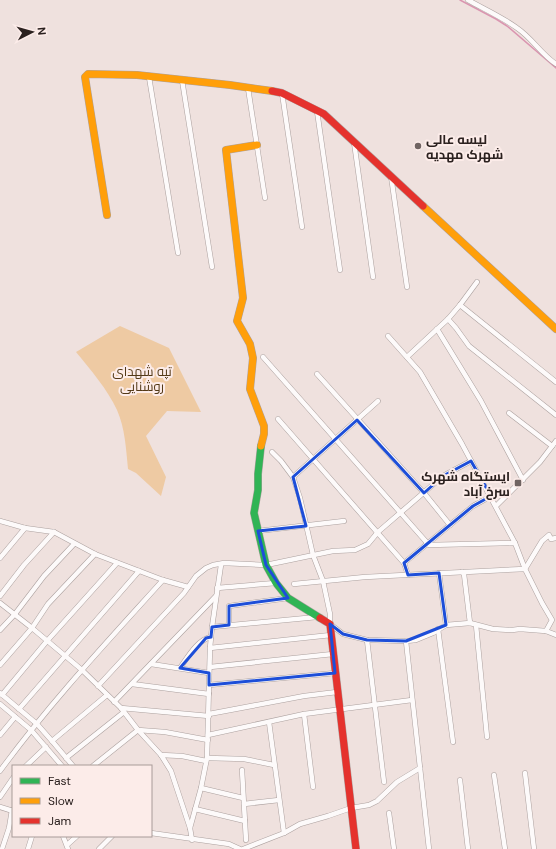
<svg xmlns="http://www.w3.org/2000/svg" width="556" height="849" font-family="'DM Sans',Cairo,sans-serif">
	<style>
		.green { fill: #eecaa3 }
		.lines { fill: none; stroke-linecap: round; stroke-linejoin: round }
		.stream { stroke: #da95b0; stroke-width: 1.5 }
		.street-casing { stroke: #aca19f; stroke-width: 5.5 }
		.fast-casing { stroke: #aca19f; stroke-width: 8 }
		.slow-casing { stroke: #aca19f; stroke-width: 8 }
		.jam-casing { stroke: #aca19f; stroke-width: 8 }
		.street { stroke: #fdfafa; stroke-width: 4.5 }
		.fast { stroke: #30b455; stroke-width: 7 }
		.slow { stroke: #ff9f0a; stroke-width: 7 }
		.jam { stroke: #e5322d; stroke-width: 7 }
		.marked { fill: none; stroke: #1d4ed8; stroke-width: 3; stroke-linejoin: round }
		.poi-dot { fill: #706462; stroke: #fcece9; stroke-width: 1.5 }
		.labels { text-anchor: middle; stroke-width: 4; stroke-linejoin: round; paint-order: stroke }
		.poi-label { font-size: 13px; font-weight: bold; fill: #2b211f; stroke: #fcece9; text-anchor: start }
		.park-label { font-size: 13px; fill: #533916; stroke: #fcece9 }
	</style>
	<rect width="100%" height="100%" fill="#efe1de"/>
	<path class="green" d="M120 326 169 348 201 412 167 411 146 436 166 477 161 496 136 473 128 469C126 449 125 428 117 410 108 390 90 369 76 352Z"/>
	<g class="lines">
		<polyline class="stream" points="460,0 496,19 507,26 556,68"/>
		<g class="street-casing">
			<g id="street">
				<path d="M468 0C484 9 502 17 517 28 532 38 541 54 556 64"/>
				<polyline points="149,77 178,253"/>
				<polyline points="182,80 212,267"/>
				<polyline points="248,88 265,198"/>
				<polyline points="282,93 302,227"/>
				<polyline points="317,111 340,270"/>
				<polyline points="354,142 373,277"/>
				<polyline points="391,176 407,287"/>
				<polyline points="460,305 556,382"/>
				<polyline points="448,319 456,328 469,346 556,415"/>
				<polyline points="437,329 481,401 523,480"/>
				<polyline points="388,336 420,372 462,444 515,543 525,569 542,603 552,620 546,631"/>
				<polyline points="263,357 429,545 515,543"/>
				<polyline points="407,357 448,319 460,305 477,282"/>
				<polyline points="317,374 424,493 450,525"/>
				<polyline points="509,413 552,446"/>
				<polyline points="278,419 404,563 408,575"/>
				<polyline points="272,452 281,461 293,477 300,498 313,555 323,581 330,614 330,624 343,634 367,640 406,641 416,640 433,633 446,625 470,623 493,629 512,630 520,629 546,631 556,635"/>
				<polyline points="293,477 378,401"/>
				<polyline points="496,506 540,462 556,441"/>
				<polyline points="0,521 25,528 54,532 95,554 163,580 188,587"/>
				<polyline points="258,531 344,521"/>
				<polyline points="0,558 25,528"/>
				<polyline points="404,563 473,506 491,496"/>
				<polyline points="462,572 464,574 470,623"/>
				<polyline points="439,573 446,625"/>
				<polyline points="294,584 365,577 525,569 542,541 549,535 551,539 556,538"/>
				<polyline points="217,588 276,583"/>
				<polyline points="0,596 24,565 54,532"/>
				<polyline points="0,603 32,628 82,670 121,708 138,730 161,755 171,771 190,828 192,840"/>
				<polyline points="229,625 229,606 288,598"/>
				<polyline points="476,625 487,737"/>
				<polyline points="212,627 317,617"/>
				<polyline points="438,629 453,742"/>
				<polyline points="0,630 15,614 44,576 74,544"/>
				<polyline points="367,640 384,782"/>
				<polyline points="406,641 429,849"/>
				<polyline points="210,648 331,635"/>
				<polyline points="151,664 209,673"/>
				<polyline points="0,665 32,628 48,604 95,554"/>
				<polyline points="210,667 333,654"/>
				<path d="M180 668C188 657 197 640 211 637"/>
				<polyline points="132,684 209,694"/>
				<polyline points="209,685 335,673"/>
				<polyline points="98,686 184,593 196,576 206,568 213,565 224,563 266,565 333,551 355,550 368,544 378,532 443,476 471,461"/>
				<polyline points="0,693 37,724 52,741 73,766"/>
				<polyline points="2,695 47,641 117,563"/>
				<polyline points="114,702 216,596"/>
				<polyline points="0,704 31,730 62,766"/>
				<polyline points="121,708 209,716"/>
				<polyline points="19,709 139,571"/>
				<polyline points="209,714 304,696 337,692"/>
				<polyline points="304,714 313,787"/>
				<polyline points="269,722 284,833"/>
				<polyline points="0,735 15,717"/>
				<polyline points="208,735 304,714 412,700"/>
				<polyline points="52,741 107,695"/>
				<polyline points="161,755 182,756 206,761"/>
				<polyline points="66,758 124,712"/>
				<polyline points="207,758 244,759 274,765"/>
				<polyline points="26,766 46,747"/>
				<polyline points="93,766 138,730 165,732 208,740"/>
				<polyline points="242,770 246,840"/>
				<path d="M0 771C49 704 107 642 163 580"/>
				<polyline points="525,773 534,849"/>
				<polyline points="494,775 505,849"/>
				<polyline points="460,780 468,849"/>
				<polyline points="201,788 243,798"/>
				<polyline points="0,797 13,778"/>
				<polyline points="244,804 279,800"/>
				<polyline points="0,807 13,811"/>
				<polyline points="195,809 245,821"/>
				<polyline points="389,813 394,849"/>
				<polyline points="190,828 201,788 207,758 210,648 212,627 221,565"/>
				<polyline points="151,833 229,844 240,849"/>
				<polyline points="63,836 68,849"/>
				<polyline points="67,845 77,836"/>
				<polyline points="2,849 9,828 12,810"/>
				<polyline points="28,849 32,836"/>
				<polyline points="99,849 112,836"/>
				<polyline points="243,849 284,833 300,824 328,816 351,808 369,805 377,801 397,782 420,768"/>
			</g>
		</g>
		<g class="fast-casing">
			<polyline id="fast" points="261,446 258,474 258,490 254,513 266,565 276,583 288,598 320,618"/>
		</g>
		<g class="slow-casing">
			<g id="slow">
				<polyline points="257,145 226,150 243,298 237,321 250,344 253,358 250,389 264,426 264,434 261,446"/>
				<polyline points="423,206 556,329"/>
				<polyline points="107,215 85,77 88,74 137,75 230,85 272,91"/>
			</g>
		</g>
		<g class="jam-casing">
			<g id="jam">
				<polyline points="272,91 282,93 324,114 423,206"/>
				<polyline points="320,618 330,624 356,849"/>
			</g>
		</g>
		<use href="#street" class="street"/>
		<use href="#fast" class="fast"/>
		<use href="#slow" class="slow"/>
		<use href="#jam" class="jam"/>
	</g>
	<path class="marked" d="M357 420 424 493 443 476 471 461 491 496 473 506 404 563 408 575 439 573 446 625 406 641 367 640 343 634 330 624 335 673 209 685V673L180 668 206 638 211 637 212 627 229 625V606L288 598 266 565 258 531 306 526 293 477Z"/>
	<g class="poi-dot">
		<circle cx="418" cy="146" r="4"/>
		<rect x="514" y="479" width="8" height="8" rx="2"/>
	</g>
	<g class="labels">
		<g class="poi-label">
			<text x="426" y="144">لیسه عالی<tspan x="426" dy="15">شهرک مهدیه</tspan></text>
			<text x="510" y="481" text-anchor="end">ایستگاه شهرک<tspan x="510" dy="15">سرخ آباد</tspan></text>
		</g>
		<g class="park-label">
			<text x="142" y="376">تپه شهدای<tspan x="142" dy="15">روشنایی</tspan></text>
		</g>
	</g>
	<rect x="12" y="765" width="140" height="72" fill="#fcece9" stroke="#a89b98"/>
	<rect x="20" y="778" width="20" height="6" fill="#30b455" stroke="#a89b98"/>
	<text x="48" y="785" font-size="12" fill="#2b211f">Fast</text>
	<rect x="20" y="798" width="20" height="6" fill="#ff9f0a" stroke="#a89b98"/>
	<text x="48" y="805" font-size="12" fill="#2b211f">Slow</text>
	<rect x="20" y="818" width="20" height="6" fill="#e5322d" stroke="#a89b98"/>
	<text x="48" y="825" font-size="12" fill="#2b211f">Jam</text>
	<g transform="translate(32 32) rotate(84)" stroke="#fcece9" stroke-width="3" paint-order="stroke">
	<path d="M0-3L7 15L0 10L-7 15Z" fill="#2b211f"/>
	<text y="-6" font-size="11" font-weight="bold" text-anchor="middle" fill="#2b211f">N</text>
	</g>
</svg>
